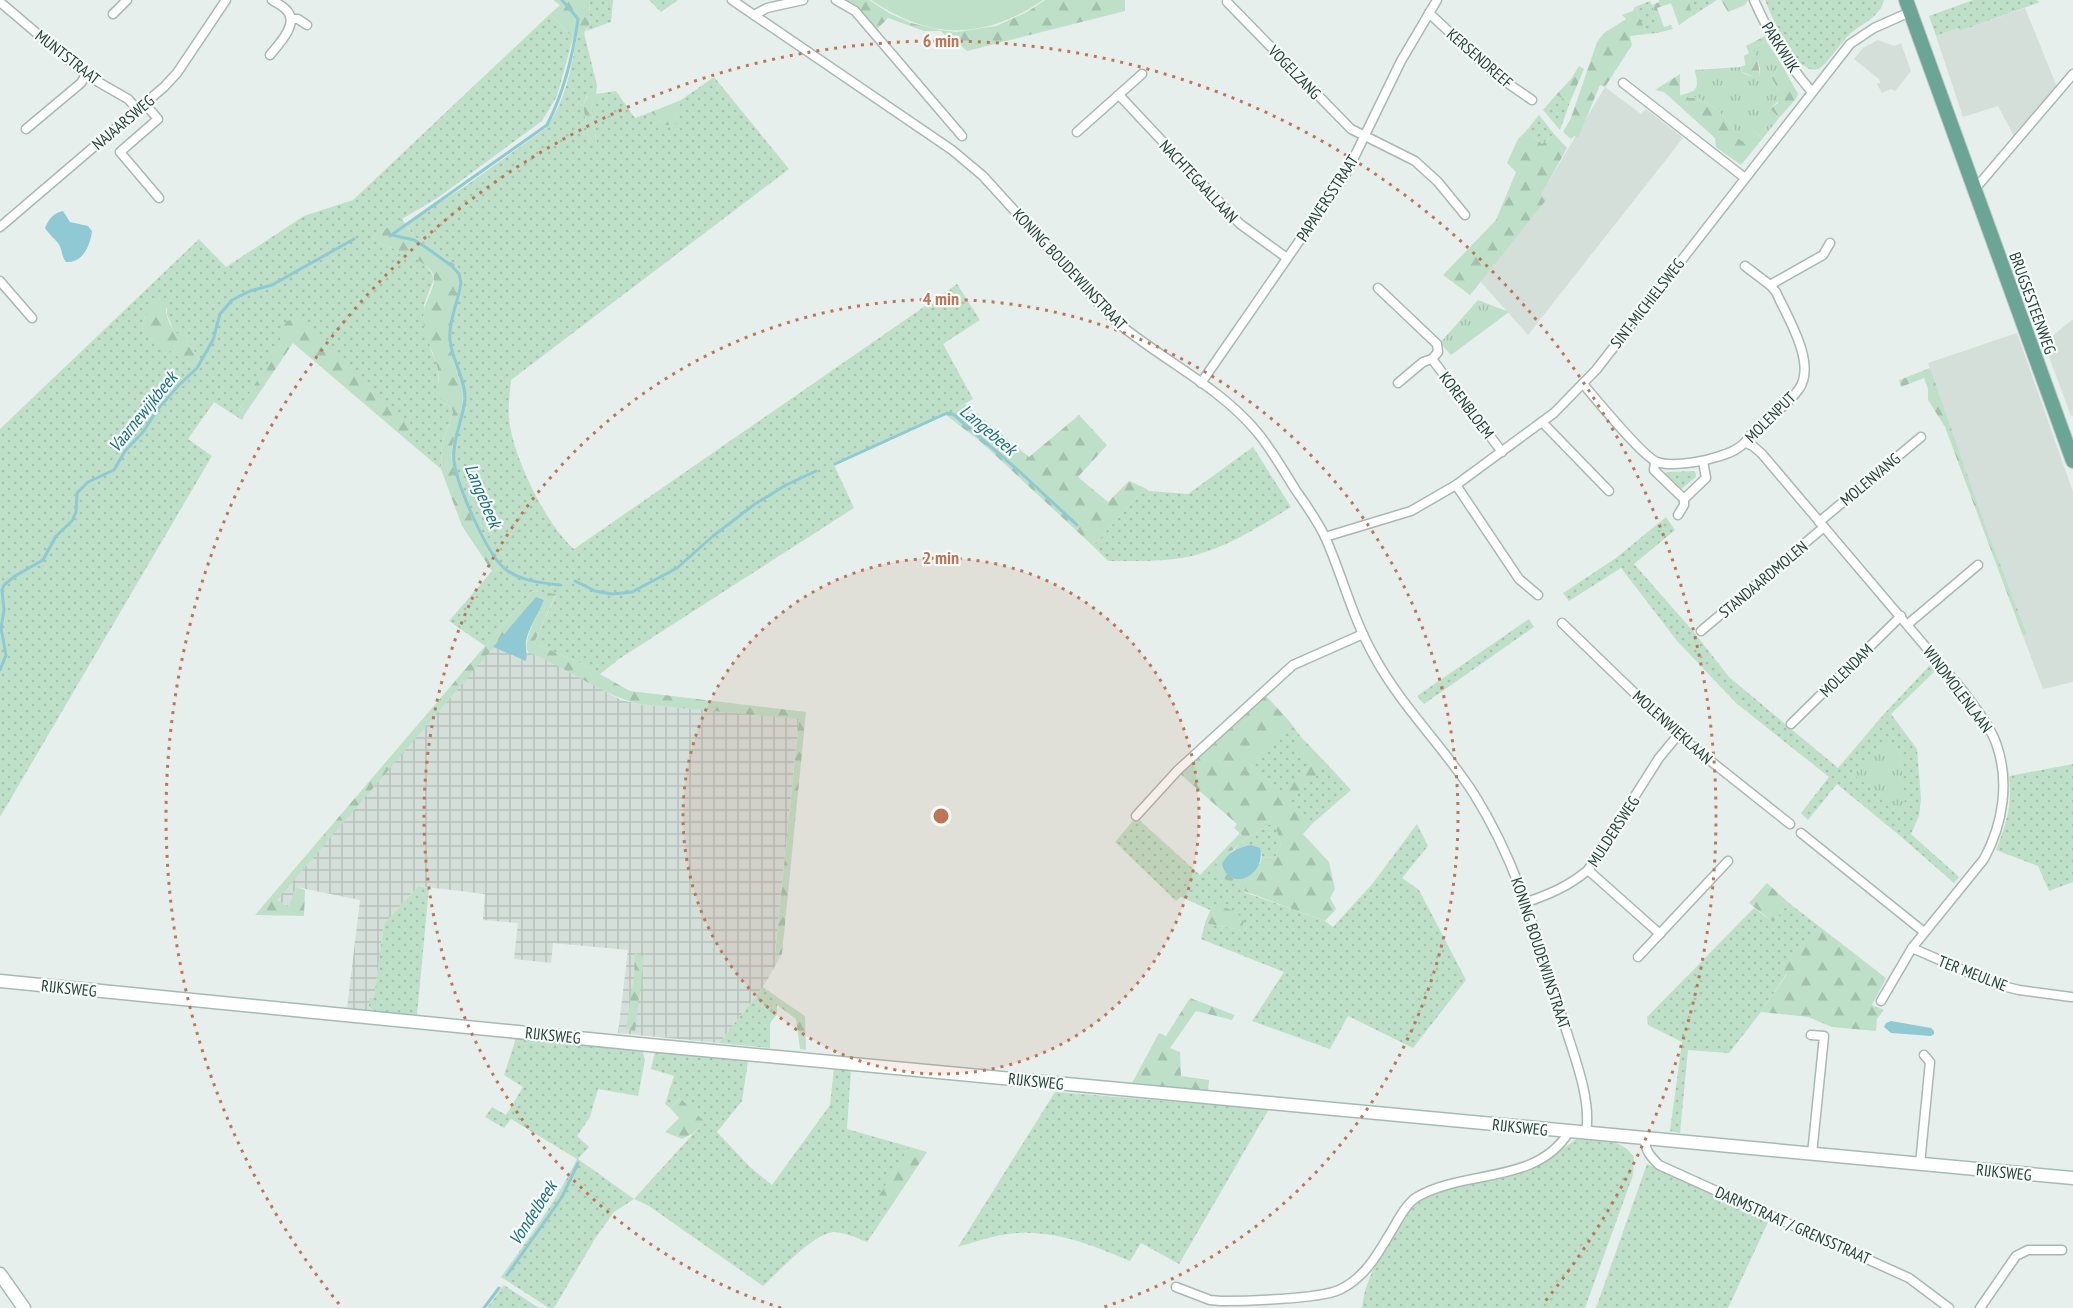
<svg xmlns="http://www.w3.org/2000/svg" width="2073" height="1308" font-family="'PT Sans Narrow',sans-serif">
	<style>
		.built { fill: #d4dfda }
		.industrial { fill: url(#industrial-grid) }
		.grass { fill: url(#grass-dots); fill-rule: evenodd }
		.forest { fill: url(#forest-firs); fill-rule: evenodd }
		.park { fill: url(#park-tufts) }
		.pitch { fill: #bfe0c8 }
		.water { fill: #8ec9d4 }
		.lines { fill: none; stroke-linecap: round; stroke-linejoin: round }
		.stream { stroke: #8ec9d4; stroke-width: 3 }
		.street-casing { stroke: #a8b8b2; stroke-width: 11 }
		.secondary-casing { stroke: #a4bbb3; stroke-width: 15 }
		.primary-casing { stroke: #c2cac8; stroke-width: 16 }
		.street { stroke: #fff; stroke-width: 8 }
		.secondary { stroke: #fff; stroke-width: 12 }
		.primary { stroke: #6aa596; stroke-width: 14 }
		.ring { fill: none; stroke: #c07456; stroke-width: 3; stroke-dasharray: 3 6 }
		.labels { text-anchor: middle; stroke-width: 4.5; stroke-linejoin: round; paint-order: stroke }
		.street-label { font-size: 16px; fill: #24423a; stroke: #f7fbf9 }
		.water-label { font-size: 18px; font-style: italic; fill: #1c6f80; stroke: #f7fbf9 }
		.centre { fill: #c07456; stroke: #f7fbf9; stroke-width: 3 }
		.ring-label { font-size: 18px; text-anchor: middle; font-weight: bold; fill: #c07456; stroke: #f7fbf9; stroke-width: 4.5; stroke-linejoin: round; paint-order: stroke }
	</style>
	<defs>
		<pattern id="industrial-grid" width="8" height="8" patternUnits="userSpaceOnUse" patternTransform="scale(1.5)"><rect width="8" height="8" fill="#d4dfda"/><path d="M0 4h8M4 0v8" fill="none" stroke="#b6c1bc"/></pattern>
		<pattern id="grass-dots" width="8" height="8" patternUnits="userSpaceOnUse" patternTransform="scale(1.5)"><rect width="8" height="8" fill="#bfe0c8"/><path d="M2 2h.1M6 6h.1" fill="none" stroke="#a4c1ad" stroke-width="1.8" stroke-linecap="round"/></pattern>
		<pattern id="forest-firs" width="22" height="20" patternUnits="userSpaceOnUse" patternTransform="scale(1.5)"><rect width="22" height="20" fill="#bfe0c8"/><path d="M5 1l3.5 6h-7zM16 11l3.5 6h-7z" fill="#a4c1ad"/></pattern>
		<pattern id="park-tufts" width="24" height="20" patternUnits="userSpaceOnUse" patternTransform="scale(1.5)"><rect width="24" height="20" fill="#bfe0c8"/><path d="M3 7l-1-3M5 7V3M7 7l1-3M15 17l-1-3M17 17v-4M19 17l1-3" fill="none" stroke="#a4c1ad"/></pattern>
	</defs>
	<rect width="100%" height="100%" fill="#e6efeb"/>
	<g class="built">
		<polygon points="2025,8 2057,87 2015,138 1998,106 1963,117 1936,36 1958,28 1960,31"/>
		<polygon points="1878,40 1894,46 1901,43 1911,71 1895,91 1891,89 1882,93 1877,84 1880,83 1879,79 1854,59 1863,48"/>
		<polygon points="1605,87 1641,114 1646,109 1683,138 1528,335 1480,281 1545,199 1540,196"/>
		<polygon points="2073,319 2073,415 2071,416 2044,343"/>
		<polygon points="2017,333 2073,492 2073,682 2043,689 2023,636 2027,634 1984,522 1928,363"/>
	</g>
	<polygon class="industrial" points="493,647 525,660 528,652 549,660 621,700 638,704 799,718 775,953 782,954 763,987 719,1043 618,1033 628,950 553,943 551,963 514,959 518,923 483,920 485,894 418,886 384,924 374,999 370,998 369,1007 375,1012 347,1008 360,900 296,887 288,907 276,900"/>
	<g class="grass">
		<polygon points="590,0 613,0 611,22 586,31 591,22 589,15"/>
		<polygon points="649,0 678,0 661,12"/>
		<polygon points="1689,0 1717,0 1692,16"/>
		<path d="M1765 0H1884C1879 19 1861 23 1849 35 1841 42 1826 66 1818 69 1795 76 1772 16 1765 0Z"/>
		<polygon points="1973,0 2036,0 2040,2 1960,31 1958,28 1936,36 1929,16"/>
		<polygon points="1650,1 1660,24 1657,33 1647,34 1635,7"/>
		<path d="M550 14 573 38 557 96 542 121 439 197 375 235 373 240C393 250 427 256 434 279L424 305 431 351 437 364 440 398 442 402 450 406 453 412 442 443 441 469 402 436 414 427 280 331 281 344 239 410 245 414 242 420 214 402 188 439 212 456 0 817V429L199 239 226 267 304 216 353 200ZM167 308V315L176 335 187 341 199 358 196 364 190 366 144 330 142 324 146 315Z"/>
		<path d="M584 33 597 85 596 94 616 91 635 118 651 112 664 125 681 100 714 77 789 169 511 380C510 392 508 406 509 418 512 455 546 525 574 549L957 284 980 320 943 344 973 399 946 415 834 465 854 508 619 659 599 675 582 664 534 643 556 595 532 591 485 646 449 621 492 571 498 569 473 522 451 460 453 441 461 417 463 395 448 341 451 316 464 283 462 273 454 264 415 238 406 224 467 185 546 128C565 103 572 66 577 36ZM595 94 591 108 597 144 590 145 583 106 587 96Z"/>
		<polygon points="1556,95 1570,102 1560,130 1543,110"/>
		<polygon points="1539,115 1554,134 1542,144 1527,130"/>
		<path d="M1253 447 1291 507C1257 528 1222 551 1182 558 1158 562 1132 561 1108 561L1093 546 1145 488 1149 491 1188 494Z"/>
		<polygon points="1694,471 1696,474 1696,477 1680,490 1664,474 1667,472"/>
		<polygon points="1666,517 1675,530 1634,564 1693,631 1729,677 1838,768 1884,714 1930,665 1935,671 1891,714 1917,749 1921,799 1919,816 1911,834 1959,877 1954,883 1899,835 1837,784 1808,820 1801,813 1829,777 1736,703 1678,642 1621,568 1569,601 1563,593 1616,558"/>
		<polygon points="1529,619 1534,627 1424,704 1417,696"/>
		<polygon points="1290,722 1301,737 1294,745 1312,764 1283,794 1248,762"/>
		<polygon points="1327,764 1351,790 1312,824 1289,801"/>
		<path d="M2073 764V882L2049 891 2038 866 1996 850C2007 822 2012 806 2009 776Z"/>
		<polygon points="1136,817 1200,875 1240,833 1242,836 1214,865 1247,889 1244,892 1325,921 1333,927 1373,883 1417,824 1428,846 1402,878 1419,890 1466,980 1413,1048 1348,1016 1330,1049 1252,1021 1284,972 1201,939 1205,923 1236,929 1244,921 1235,912 1212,906 1210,910 1181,897 1176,901 1115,842"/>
		<polygon points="1268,825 1275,825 1281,844 1275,858 1262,857 1261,852 1245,846 1234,850 1240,843"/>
		<polygon points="418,886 429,888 417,1015 375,1012 369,1007 369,998 374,998 384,924"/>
		<polygon points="1789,903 1820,927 1781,969 1787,973 1761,1012 1729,1053 1688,1050 1680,1133 1670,1131 1682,1042 1648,1025 1647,1017 1754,908 1773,922"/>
		<polygon points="763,987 780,999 777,1005 777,1014 770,1023 770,1048 719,1043"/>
		<path d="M516 1038 642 1049 645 1060 638 1096 598 1089 590 1117 577 1136 589 1147 578 1159 634 1199 704 1122 680 1098 670 1108 665 1104 674 1076 651 1069 655 1051 748 1061 742 1101 717 1132 750 1167 772 1185 830 1105 834 1068 851 1069 847 1129 910 1147 879 1196 892 1205 867 1242C857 1238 846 1233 835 1232 815 1232 778 1272 763 1286L649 1206 634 1199 614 1212 596 1237 554 1308H549L501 1277C528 1239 556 1202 577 1159L511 1119 504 1128 485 1117 492 1107 506 1115 523 1087 504 1075Z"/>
		<path d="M1055 1092 1269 1109 1179 1264 1141 1243 1130 1261C1092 1245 1051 1228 1008 1234 991 1236 975 1242 958 1247Z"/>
		<path d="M1576 1139C1598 1140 1621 1137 1634 1157L1633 1175 1585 1308H1362C1363 1301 1364 1292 1367 1285 1375 1262 1400 1215 1420 1200 1442 1183 1478 1184 1504 1177 1535 1169 1551 1158 1576 1139Z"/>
		<polygon points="1647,1164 1770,1218 1728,1308 1596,1308"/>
		<polygon points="504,1285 539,1308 487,1308"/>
	</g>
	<g class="forest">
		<polygon points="553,0 590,0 589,15 591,22 584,33 573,38 550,14 560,5"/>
		<polygon points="846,0 869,0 889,13 911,23 940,30 957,32 996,26 1027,12 1045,0 1125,0 1125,11 967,51 951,37 945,35 941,31 924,31 888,18 877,29 852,3"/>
		<polygon points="1659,0 1689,0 1692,16 1679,25 1671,3 1657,8 1664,27 1671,25 1673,29 1657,33 1655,26 1660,24 1652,5 1659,2"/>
		<polygon points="1721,0 1748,0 1745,5 1728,12"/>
		<polygon points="1635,7 1647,34 1630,36 1632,45 1605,87 1600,85 1578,138 1574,136 1571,139 1563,132 1571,118 1597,42 1604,33 1626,19 1622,15 1633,11"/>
		<polygon points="1765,36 1767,42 1755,46 1760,75 1755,77 1742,72 1740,67 1745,65 1744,56 1749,53 1746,46"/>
		<polygon points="1782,65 1798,94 1796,99 1779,118 1770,109 1778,103 1779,91 1771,77"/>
		<polygon points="1579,66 1584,69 1570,102 1556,95 1571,79"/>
		<polygon points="1680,74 1680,95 1691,98 1697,97 1718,110 1734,129 1754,132 1763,138 1741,165 1716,147 1715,138 1664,92 1655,90"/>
		<polygon points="590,91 596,94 591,108 597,145 590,145 583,106"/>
		<polygon points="681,100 679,107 679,120 674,125 664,125 651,112"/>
		<polygon points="1527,130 1542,144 1554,134 1567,148 1541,195 1546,200 1470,295 1443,275 1496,220 1516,172 1507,163 1518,139"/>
		<path d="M402 219 415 238 454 264 462 273 464 283 451 316 448 341 463 395 461 417 453 441 451 460 473 522 498 569 492 571 462 526 441 469 442 443 453 412 450 406 442 402 440 398C438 387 440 373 436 362 431 348 424 333 423 318 423 303 435 289 434 278 433 261 387 246 373 241L375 235Z"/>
		<path d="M156 300H161C168 305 165 309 167 316 172 333 179 333 188 342 192 347 195 353 199 358L196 364 190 366 144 331 142 324 146 315Z"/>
		<polygon points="297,318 307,326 414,427 402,436 293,343 245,414 239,410 280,344 280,331 287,321"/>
		<polygon points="1930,368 1984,522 2027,634 2023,636 1945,427 1928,400 1928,389 1924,378 1901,387 1899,380"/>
		<polygon points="965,404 1029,457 1079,415 1107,445 1078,477 1108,502 1129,481 1145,488 1093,546 981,442 946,415"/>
		<path d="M532 591 556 594 534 643 582 664 630 691 806 712 782 954H775L799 719 638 704C599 693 566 667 528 652 522 640 539 613 544 600L536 598 277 900 288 907 296 887 305 890 304 916 255 915Z"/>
		<path d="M1266 696 1290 722 1249 763 1283 793 1312 764 1293 745 1301 737 1327 764 1290 801 1312 824 1303 834 1329 862 1335 889 1330 898 1336 909 1325 921 1244 891 1246 888 1214 874V865L1242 835 1234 828 1237 824 1178 772ZM1268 825H1275L1281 844 1275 858 1262 857 1260 864 1230 853 1240 843Z"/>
		<polygon points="1767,883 1789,903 1773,922 1749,903"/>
		<path d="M1212 906C1224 906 1237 910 1244 921L1242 927 1236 929 1205 923Z"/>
		<polygon points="1820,927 1886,978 1872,1005 1884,1010 1877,1019 1876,1031 1832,1027 1808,1017 1761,1012 1787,974 1780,969"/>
		<polygon points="635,953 644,957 635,1032 626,1029 634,976"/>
		<polygon points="1190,998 1235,1015 1232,1020 1196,1011 1170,1048 1180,1052 1181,1076 1209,1080 1208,1092 1132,1083 1159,1033 1166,1036"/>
		<polygon points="780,999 805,1016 806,1050 800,1049 796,1019 777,1005"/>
		<polygon points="680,1098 705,1122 692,1134 682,1139 665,1132 679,1118 670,1108"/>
		<polygon points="910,1147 927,1152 892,1205 878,1197"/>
	</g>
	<g class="park">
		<path d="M1767 42 1782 65 1771 77 1779 91 1781 98 1770 109 1779 118 1763 138 1754 132 1745 143 1733 135 1734 129 1718 110 1697 97 1691 98 1680 95C1700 91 1698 88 1695 70L1740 67 1742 72C1748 76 1753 77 1760 75V68L1754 50 1755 46Z"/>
		<polygon points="1478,300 1509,312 1451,355 1440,343"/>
		<polygon points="1886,738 1901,758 1905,799 1902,814 1854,775"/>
	</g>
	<path class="pitch" d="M871 0H1043C983 41 930 40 871 0Z"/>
	<g class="water">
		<path d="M63 211 70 222 88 226 92 231C90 246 83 263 66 262 61 256 63 250 58 243 54 238 49 234 45 228 49 219 53 213 63 211Z"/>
		<path d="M536 597 544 600C539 613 529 627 526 641 525 648 528 653 526 661L493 647Z"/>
		<path d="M1251 845 1260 848C1267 875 1229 894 1222 864 1228 852 1238 847 1251 845Z"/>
		<polygon points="1891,1021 1931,1028 1934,1031 1934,1034 1931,1036 1891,1033 1884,1027 1886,1023"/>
	</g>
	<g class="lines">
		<g class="stream">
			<path d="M392 235 414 240 424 246 452 266 459 274 461 283C458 302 448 323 450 341 452 359 466 381 465 399 463 419 452 440 454 461 457 485 484 547 501 565 514 580 541 583 560 585"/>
			<path d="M390 236 547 125C564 92 573 56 578 19L562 0"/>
			<polyline points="835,464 947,413 953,414 1020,472 1077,525"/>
			<polyline points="575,581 595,591 612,594 632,592 677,568 713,536 755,504 786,485 816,471"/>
			<polyline points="0,670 6,655 1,628 4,610 2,590 4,585 15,576 43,560 56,536 72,521 76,512 77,493 88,482 114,470 125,451 143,432 157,410 178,386 197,368 213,340 220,314 232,300 250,291 272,285 354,239"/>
			<polyline points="507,1275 562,1197 578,1163"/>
			<polyline points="484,1308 499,1288"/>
		</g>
		<g class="street-casing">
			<g id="street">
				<path d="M732 0 952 150 983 176 1112 318C1158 358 1218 385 1257 432 1272 450 1283 470 1295 489 1306 505 1318 521 1326 539 1343 578 1353 619 1374 656 1401 706 1443 746 1474 794 1519 866 1538 940 1563 1020 1573 1054 1592 1098 1586 1133"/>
				<polyline points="836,0 855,11 962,136"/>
				<path d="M1754 0C1769 35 1787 63 1812 92"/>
				<polyline points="0,2 86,75 128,99 138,110"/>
				<polyline points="1227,2 1351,129 1415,161 1438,182 1465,215"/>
				<polyline points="1429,13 1493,73 1532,100"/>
				<polyline points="113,14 127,0"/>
				<polyline points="754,15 767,8 803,0"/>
				<polyline points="291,19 298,19 307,25"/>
				<path d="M270 55C278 45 298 25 288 12 285 7 277 3 272 0"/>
				<polyline points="1623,83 1745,178"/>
				<polyline points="1119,95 1240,224 1287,258"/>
				<polyline points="145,104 158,119 120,152 159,198"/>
				<polyline points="26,129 81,83 86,75"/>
				<polyline points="1077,132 1142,74"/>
				<polyline points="1975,189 2073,74"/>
				<polyline points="0,227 164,87 177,73 226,0"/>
				<polyline points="0,281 32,318"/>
				<polyline points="1770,285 1823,255 1830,243"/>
				<polyline points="1378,288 1437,344 1438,352 1432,359 1423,362 1398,383"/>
				<polyline points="1432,359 1502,452"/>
				<polyline points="1201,383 1347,172 1401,61 1437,0"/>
				<path d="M1583 384C1596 399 1643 457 1657 462 1670 467 1700 462 1713 458 1728 454 1743 449 1751 434 1766 420 1787 406 1799 389 1817 363 1787 317 1776 292L1770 285 1745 266"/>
				<polyline points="1542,422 1609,491"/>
				<path d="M1746 443 1753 446 1762 454 1964 692C1975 708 1989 724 1996 743 2010 781 2003 824 1984 859L1912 948 1881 1001"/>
				<polyline points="1655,462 1654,470 1684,499"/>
				<polyline points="1456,485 1519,579 1538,595"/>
				<polyline points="1678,515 1684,505 1684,499 1706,478 1703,461"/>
				<polyline points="1819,522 1921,437"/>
				<polyline points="1325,537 1411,511 1456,485 1554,413 1596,370 1850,44 1874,28 1910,12"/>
				<polyline points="1562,623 1678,735 1790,824"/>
				<polyline points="1908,624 1978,565"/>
				<polyline points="1701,631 1824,527"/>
				<polyline points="1791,724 1901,616"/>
				<polyline points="1136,816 1178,770 1293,665 1363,634"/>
				<polyline points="1801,833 1924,932"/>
				<polyline points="1588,870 1660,934"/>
				<path d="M1527 902C1550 894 1569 886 1588 870L1659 758 1678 735"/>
				<polyline points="1912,948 1995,984 2019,990 2071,997"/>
				<polyline points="1638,957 1728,861"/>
				<polyline points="1811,1035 1824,1036 1812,1154"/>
				<path d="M1645 1139C1645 1151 1651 1157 1659 1165L1909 1278 1949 1308"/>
				<polyline points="1920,1164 1930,1062 1924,1055"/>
				<path d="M1176 1287 1210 1300 1221 1301C1246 1301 1318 1299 1339 1290 1367 1277 1380 1250 1395 1225 1400 1216 1408 1202 1417 1197 1465 1169 1536 1185 1569 1132"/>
				<polyline points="1980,1308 2016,1256 2028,1250 2062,1250"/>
			</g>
		</g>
		<g class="secondary-casing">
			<g id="secondary">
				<polyline points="0,981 649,1045 2073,1178"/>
				<polyline points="0,1274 24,1308"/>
			</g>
		</g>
		<g class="primary-casing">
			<polyline id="primary" points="1906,0 2073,461"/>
		</g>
		<use href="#street" class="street"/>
		<use href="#secondary" class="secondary"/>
		<use href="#primary" class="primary"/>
	</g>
	<circle cx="941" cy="816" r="258" fill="#c07456" fill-opacity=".12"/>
	<g class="ring">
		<circle cx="941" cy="816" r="258"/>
		<path d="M781 1308A517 517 0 1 1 1101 1308"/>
		<path d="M339 1304A775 775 0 1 1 1543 1304"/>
	</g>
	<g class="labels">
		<g class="street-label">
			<text transform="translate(1781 47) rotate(58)" y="6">PARKWIJK</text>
			<text transform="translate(68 57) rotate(38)" y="6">MUNTSTRAAT</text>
			<text transform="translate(1480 58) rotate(41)" y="6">KERSENDREEF</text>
			<text transform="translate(1295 72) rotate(46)" y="6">VOGELZANG</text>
			<text transform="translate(123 122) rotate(-40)" y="6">NAJAARSWEG</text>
			<text transform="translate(1199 181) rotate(47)" y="6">NACHTEGAALLAAN</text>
			<text transform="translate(1327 198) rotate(-57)" y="6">PAPAVERSSTRAAT</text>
			<text transform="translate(1070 269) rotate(47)" y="6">KONING BOUDEWIJNSTRAAT</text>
			<text transform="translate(1647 303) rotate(-52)" y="6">SINT-MICHIELSWEG</text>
			<text transform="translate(2033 303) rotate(70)" y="6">BRUGSESTEENWEG</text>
			<text transform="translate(1467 405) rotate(53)" y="6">KORENBLOEM</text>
			<text transform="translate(1770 417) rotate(-45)" y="6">MOLENPUT</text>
			<text transform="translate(1870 479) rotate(-40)" y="6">MOLENVANG</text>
			<text transform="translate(1763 579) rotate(-40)" y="6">STANDAARDMOLEN</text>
			<text transform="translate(1846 670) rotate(-45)" y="6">MOLENDAM</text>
			<text transform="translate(1958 689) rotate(53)" y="6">WINDMOLENLAAN</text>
			<text transform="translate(1673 727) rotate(42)" y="6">MOLENWIEKLAAN</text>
			<text transform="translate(1613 831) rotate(-57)" y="6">MULDERSWEG</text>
			<text transform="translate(1541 953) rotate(72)" y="6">KONING BOUDEWIJNSTRAAT</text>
			<text transform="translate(1973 973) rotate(21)" y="6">TER MEULNE</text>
			<text transform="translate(69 988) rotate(6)" y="6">RIJKSWEG</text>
			<text transform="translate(553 1035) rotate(6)" y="6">RIJKSWEG</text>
			<text transform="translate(1036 1081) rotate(6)" y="6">RIJKSWEG</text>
			<text transform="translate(1520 1127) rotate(6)" y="6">RIJKSWEG</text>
			<text transform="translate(2004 1172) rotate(6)" y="6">RIJKSWEG</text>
			<text transform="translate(1793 1225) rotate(24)" y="6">DARMSTRAAT / GRENSSTRAAT</text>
		</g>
		<g class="water-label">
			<text transform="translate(143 412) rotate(-51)" y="6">Vaarnewijkbeek</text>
			<text transform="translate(988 430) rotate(40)" y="6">Langebeek</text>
			<text transform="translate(483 496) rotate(67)" y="6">Langebeek</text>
			<text transform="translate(533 1213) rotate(-57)" y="6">Vondelbeek</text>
		</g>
	</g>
	<circle cx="941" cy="816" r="9" class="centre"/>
	<g class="ring-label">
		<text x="941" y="47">6 min</text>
		<text x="941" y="305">4 min</text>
		<text x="941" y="564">2 min</text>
	</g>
</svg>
